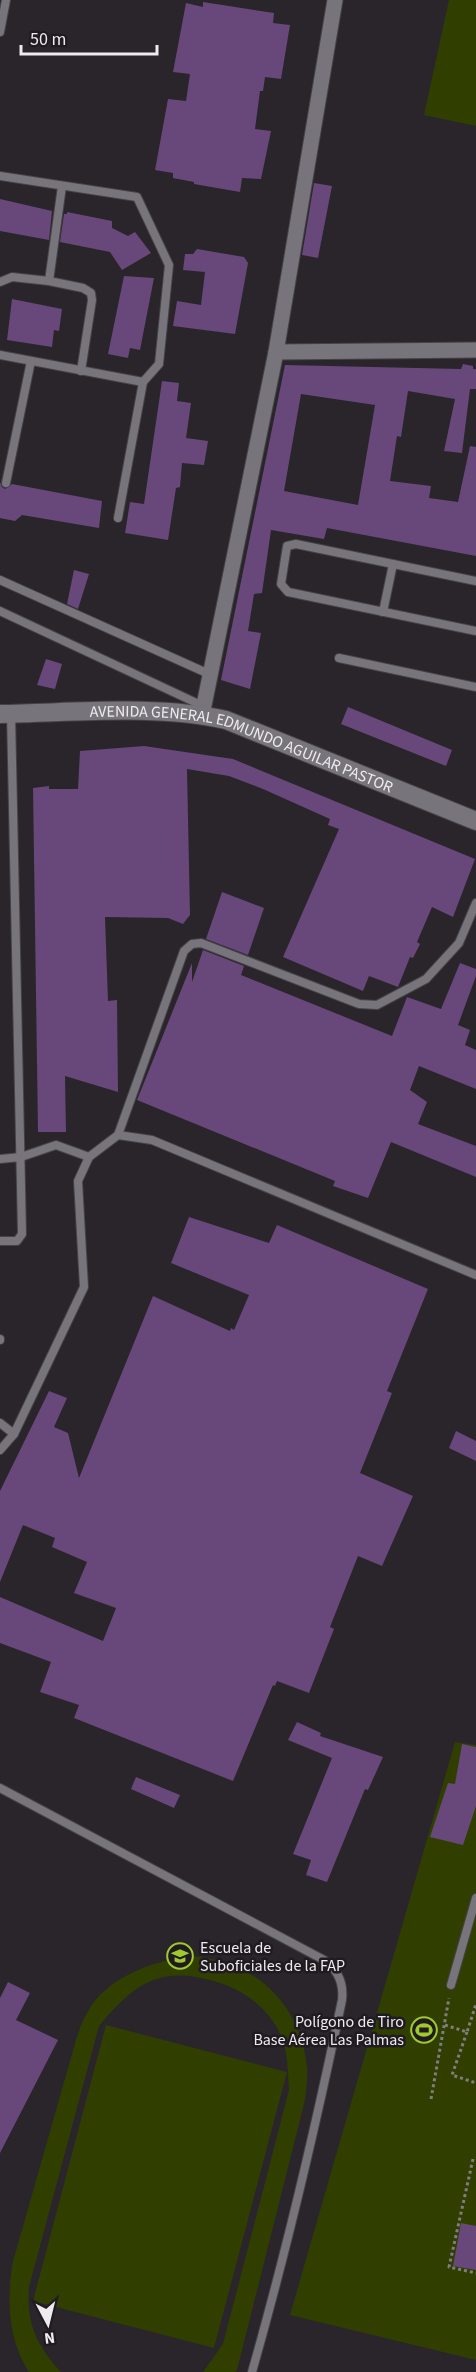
<svg xmlns="http://www.w3.org/2000/svg" width="476" height="2372" font-family="'Source Sans 3',sans-serif">
	<style>
		.green { fill: #303f00 }
		.building { fill: #68477a; fill-rule: evenodd }
		.lines { fill: none; stroke-linecap: round; stroke-linejoin: round }
		.lane-casing { stroke: #464348; stroke-width: 10 }
		.street-casing { stroke: #464348; stroke-width: 17 }
		.secondary-casing { stroke: #464348; stroke-width: 20 }
		.path { stroke: #807c81; stroke-width: 3; stroke-dasharray: 3 3; stroke-linecap: butt }
		.lane { stroke: #78747b; stroke-width: 8 }
		.street { stroke: #78747b; stroke-width: 15 }
		.secondary { stroke: #78747b; stroke-width: 18 }
		.labels { text-anchor: middle; stroke-width: 5; stroke-linejoin: round; paint-order: stroke }
		.street-label { font-size: 16px; fill: #eeebef; stroke: #1f1b21 }
		.poi-label { font-size: 16px; fill: #eeebef; stroke: #1f1b21; text-anchor: start }
	</style>
	<rect width="100%" height="100%" fill="#29252b"/>
	<g class="green">
		<polygon points="449,0 476,0 476,126 424,115"/>
		<polygon points="455,1742 476,1745 476,2360 290,2315"/>
		<path d="M187 1956C252 1958 301 2002 307 2068 308 2078 306 2090 305 2100L237 2370 235 2372H203L223 2344 289 2090C288 2076 288 2062 285 2048 277 2013 244 1988 210 1980 194 1976 177 1973 160 1978 135 1984 115 2007 99 2026L29 2287C26 2323 37 2346 61 2372H29C8 2339 7 2303 12 2265L76 2040C79 2031 82 2021 87 2013 106 1977 150 1963 187 1956Z"/>
		<polygon points="106,2025 287,2072 214,2348 33,2301"/>
	</g>
	<g class="building">
		<polygon points="203,2 274,13 273,23 290,25 281,79 265,77 263,91 260,91 255,129 271,131 261,179 242,178 240,192 194,184 194,182 173,178 173,173 155,170 168,99 186,101 190,74 173,72 186,3 203,7"/>
		<polygon points="314,183 332,186 318,258 302,255"/>
		<polygon points="0,199 52,211 49,240 0,231"/>
		<polygon points="67,212 112,221 112,228 128,236 135,232 151,253 122,270 110,252 60,242 64,214 67,214"/>
		<polygon points="197,249 244,257 248,263 235,334 173,326 177,301 201,305 205,272 183,270 185,254 193,254"/>
		<polygon points="124,276 154,278 140,350 130,348 128,358 108,354"/>
		<polygon points="12,299 62,309 59,331 54,330 52,347 7,340"/>
		<path d="M463 364 473 366V369H476V389H470L462 453 444 451 455 399 408 391 401 437 397 436 390 481 431 486 429 498 458 502 470 446 476 447V556L327 528 324 539 271 530 262 593 254 594 248 631 261 633 250 689 221 680 285 365 461 369ZM301 394 375 405 358 505 284 491Z"/>
		<polygon points="162,381 179,383 177,401 191,403 186,438 208,441 204,465 182,463 180,487 176,488 168,540 125,533 130,502 144,504"/>
		<polygon points="0,482 2,487 5,489 12,484 102,501 99,528 22,515 15,521 0,518"/>
		<polygon points="74,570 89,574 78,609 67,604"/>
		<polygon points="46,659 62,664 55,689 37,685"/>
		<polygon points="348,707 452,750 446,766 341,724"/>
		<polygon points="144,746 233,759 475,859 453,917 432,907 417,942 420,944 413,958 410,957 398,987 369,976 363,991 283,957 339,829 328,825 330,819 263,789 229,776 187,769 190,915 183,924 168,918 105,917 108,1001 117,1000 118,1092 65,1076 66,1132 38,1132 33,788 49,786 49,789 78,789 80,751"/>
		<polygon points="222,892 264,908 248,955 206,939"/>
		<polygon points="203,950 244,966 241,975 392,1036 407,997 441,1009 460,963 476,969 476,976 458,1025 470,1030 465,1045 476,1050 476,1089 419,1066 410,1090 427,1102 418,1124 476,1146 476,1177 391,1142 368,1198 333,1186 335,1181 137,1100 192,963 192,982"/>
		<polygon points="189,1217 269,1243 277,1225 428,1289 387,1391 392,1393 360,1473 413,1496 382,1566 358,1556 330,1627 334,1629 309,1693 277,1681 275,1686 273,1685 233,1781 74,1718 79,1705 40,1692 51,1662 0,1643 0,1597 103,1641 116,1608 74,1593 87,1562 52,1547 55,1538 23,1525 0,1582 0,1491 49,1391 67,1398 54,1427 68,1433 79,1478 153,1296 230,1331 231,1328 234,1330 249,1295 171,1263"/>
		<polygon points="456,1431 476,1441 476,1461 449,1448"/>
		<polygon points="297,1722 321,1733 320,1736 383,1757 368,1790 365,1789 327,1882 306,1875 311,1860 293,1854 332,1758 288,1740"/>
		<polygon points="462,1744 476,1747 476,1806 463,1845 430,1837 448,1783 455,1784"/>
		<polygon points="136,1777 180,1795 174,1808 131,1789"/>
		<polygon points="8,1982 30,1993 16,2020 58,2040 0,2153 0,1998"/>
		<polygon points="461,2223 476,2226 476,2270 453,2266"/>
	</g>
	<g class="lines">
		<g class="lane-casing">
			<g id="lane">
				<polyline points="0,32 6,0"/>
				<polyline points="0,176 137,197 169,265 159,364 143,382 118,518"/>
				<polyline points="62,186 49,281 83,288 91,293 92,300 81,371"/>
				<polyline points="0,282 12,277 49,281"/>
				<polyline points="0,355 143,382"/>
				<polyline points="6,483 31,361"/>
				<polyline points="0,580 209,674"/>
				<polyline points="476,581 296,544 287,546 281,584 288,592 476,631"/>
				<polyline points="0,611 203,706"/>
				<polyline points="383,612 393,564"/>
				<polyline points="339,658 476,687"/>
				<polyline points="118,1135 152,1140 476,1275"/>
				<polyline points="0,1159 21,1157 56,1145 89,1157"/>
				<polyline points="0,1241 17,1241 22,1234 11,714"/>
				<polyline points="0,1339 0,1340"/>
				<polyline points="0,1423 14,1434"/>
				<polyline points="0,1450 14,1434 84,1287 78,1181 89,1157 118,1135 184,951 192,944 201,943 359,1004 377,1005 426,979 459,943 476,903"/>
				<path d="M0 1788 324 1960C338 1970 344 1983 342 2000 316 2125 287 2249 252 2372"/>
				<polyline points="451,1985 476,1898"/>
			</g>
		</g>
		<g class="street-casing">
			<g id="street">
				<polyline points="276,352 476,350"/>
				<polyline points="202,715 276,352 335,0"/>
			</g>
		</g>
		<g class="secondary-casing">
			<g id="secondary">
				<path id="s1" d="M0 714C73 713 155 704 226 720L476 821"/>
			</g>
		</g>
		<g class="path">
			<polyline points="445,2025 467,2032 476,2004"/>
			<polyline points="467,2032 452,2075 476,2083"/>
			<polyline points="431,2099 449,1998"/>
			<polyline points="473,2159 449,2267 476,2273"/>
		</g>
		<use href="#lane" class="lane"/>
		<use href="#street" class="street"/>
		<use href="#secondary" class="secondary"/>
	</g>
	<defs>
		<g id="university-ring" transform="scale(1.35)"><circle r="9.5" fill="#1f1b21" stroke="#a0c92c" stroke-width="1.5"/><path d="M0-5L7-2L0 1L-7-2ZM-4 1L0 2.5L4 1V4Q0 6-4 4Z" fill="#a0c92c"/></g>
		<g id="stadium-ring" transform="scale(1.35)"><circle r="9.5" fill="#1f1b21" stroke="#a0c92c" stroke-width="1.5"/><path d="M0-5a6.5 5 0 1 0 0 10a6.5 5 0 1 0 0-10ZM-3.5-1.8h7v3.6h-7Z" fill="#a0c92c"/></g>
	</defs>
	<g fill-rule="evenodd">
		<use href="#university-ring" x="180" y="1956"/>
		<use href="#stadium-ring" x="424" y="2030"/>
	</g>
	<g class="labels">
		<g class="street-label">
			<text dy="6" stroke="none"><textPath href="#s1" startOffset="248">AVENIDA GENERAL EDMUNDO AGUILAR PASTOR</textPath></text>
		</g>
		<g class="poi-label">
			<text x="200" y="1953">Escuela de<tspan x="200" dy="18">Suboficiales de la FAP</tspan></text>
			<text x="404" y="2027" text-anchor="end">Polígono de Tiro<tspan x="404" dy="18">Base Aérea Las Palmas</tspan></text>
		</g>
	</g>
	<g transform="translate(48 2324) rotate(173)" stroke="#1f1b21" stroke-width="4.5" paint-order="stroke">
	<path d="M0-4.5L10 22L0 15L-10 22Z" fill="#eeebef"/>
	<text y="-9" font-size="16" font-weight="bold" text-anchor="middle" fill="#eeebef">N</text>
	</g>
	<path d="M21 45v9h136v-9" fill="none" stroke="#eeebef" stroke-width="3"/>
	<text x="30" y="45" font-size="18" fill="#eeebef" stroke="#1f1b21" stroke-width="4.5" paint-order="stroke">50 m</text>
</svg>
